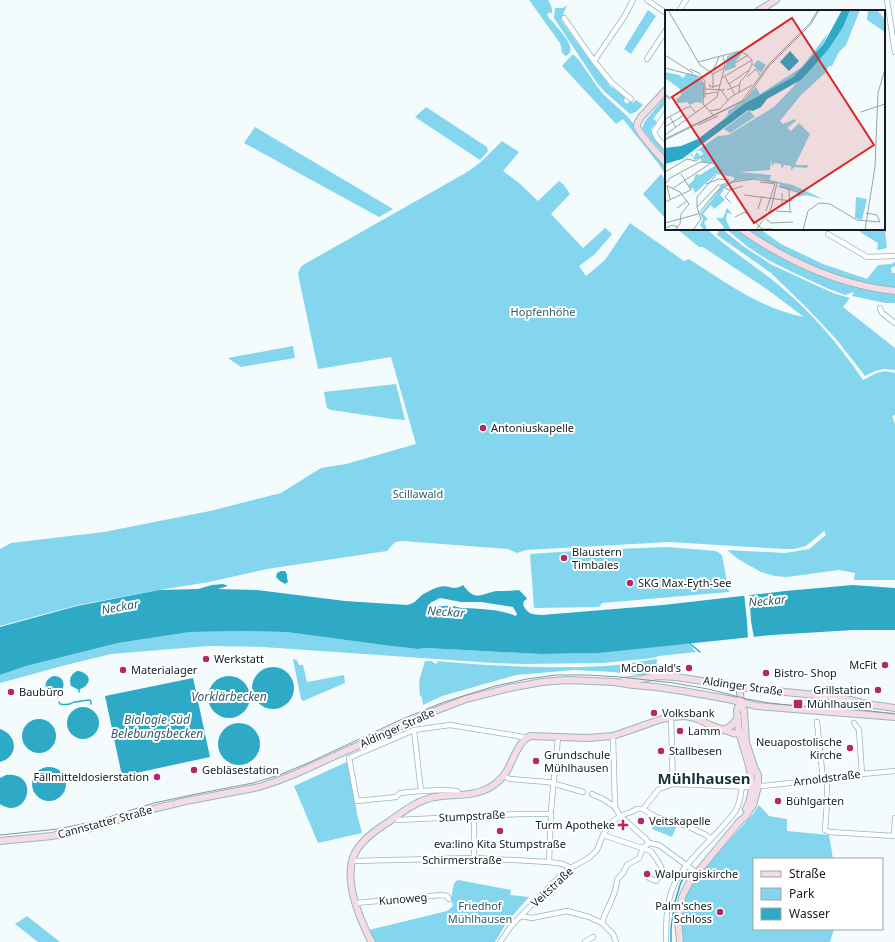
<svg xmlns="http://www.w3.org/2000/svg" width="895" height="942" font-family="'Noto Sans',sans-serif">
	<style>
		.green { fill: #83d6ed }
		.water { fill: #2eaac7; fill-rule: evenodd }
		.pier { fill: #f4fbfd }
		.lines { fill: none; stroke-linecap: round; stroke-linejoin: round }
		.stream { stroke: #2eaac7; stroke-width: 1.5 }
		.street-casing { stroke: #97b7c0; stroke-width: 6 }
		.secondary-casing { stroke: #97b7c0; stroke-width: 8 }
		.street { stroke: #fff; stroke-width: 4.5 }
		.secondary { stroke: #f4dce5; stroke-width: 6 }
		.tram { stroke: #8c9598; stroke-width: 1 }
		.poi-dot { fill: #b2296a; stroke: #fff; stroke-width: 1.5 }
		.labels { text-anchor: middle; stroke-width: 4; stroke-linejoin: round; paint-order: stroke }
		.park-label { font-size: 11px; fill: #2d5d6a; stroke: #fff }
		.poi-label { font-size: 11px; fill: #121e21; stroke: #fff; text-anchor: start }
		.street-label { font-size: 11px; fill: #121e21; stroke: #fff }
		.water-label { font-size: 12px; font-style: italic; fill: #2e5e6b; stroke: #fff }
		.district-label { font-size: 15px; font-weight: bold; fill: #17333b; stroke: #fff }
		.inset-road { fill: none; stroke: #9aa3a5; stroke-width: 1 }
		.view { fill: #d62828; fill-opacity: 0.15; stroke: #d62828; stroke-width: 2 }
		.inset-edge { fill: none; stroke: #121e21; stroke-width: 2 }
	</style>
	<rect width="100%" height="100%" fill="#f4fbfd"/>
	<g class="green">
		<path d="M529 0H548C551 5 553 9 552 14L550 12 547 15C552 23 582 49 566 56 560 53 562 48 560 43Z"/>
		<polygon points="567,5 561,20 586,55 610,86 625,97 624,101 627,104 630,101 633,103 636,100 643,105 636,112 630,114 605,92 597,83 554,18 555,8 563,8"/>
		<polygon points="648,10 656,16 631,54 624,49"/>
		<polygon points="572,55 574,55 579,60 596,85 603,94 627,116 633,123 636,133 666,166 666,175 658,163 623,119 616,124 562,66"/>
		<polygon points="666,96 666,103 653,119 657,122 651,129 653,135 666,149 666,157 647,135 642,128 645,121"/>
		<polygon points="426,107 487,147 488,151 480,160 415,117"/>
		<polygon points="255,127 393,209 379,217 244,143 246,140"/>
		<path d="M502 141 519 152 503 171 519 183 538 201 559 181 564 185 570 194 551 214 583 248 605 228 612 234 595 254 579 266 586 276 605 260 630 223 684 261 689 259C725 282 761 309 804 317L768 290 703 247H699L677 229H707C730 251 758 267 782 288 813 314 840 346 863 380 877 373 879 369 895 373V415L892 416 895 424V580H854L855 573 839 570 787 577 775 576 761 572 738 559 727 550 786 553 809 549 826 535 824 531 806 546 794 549H784L669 542 526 550 517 553 508 549 402 541 395 542 387 551 267 569 209 582 159 590 78 605 0 626V549L11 543 104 532 210 511 281 493 321 468 346 464 416 444 391 357 318 369 298 274C299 270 300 268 303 265L469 171 482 161Z"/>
		<polygon points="661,174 666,181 666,219 643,194"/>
		<polygon points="884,220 887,248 877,250 878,243 860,232 860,229 884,229"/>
		<polygon points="719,229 722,229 743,246 772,265 833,293 850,298 843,307 895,348 895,370 884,369 875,371 865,376 837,340 806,307 771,273 717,235"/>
		<polygon points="726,229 736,229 764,248 799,267 829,279 859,287 895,293 895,303 885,303 852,296 854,292 845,295 829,289 794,273 768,260 748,247"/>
		<polygon points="747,229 760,229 781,244 823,264 867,279 878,265 891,264 895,262 895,266 891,268 892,273 895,273 895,288 866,283 840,276 801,263 755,235"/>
		<polygon points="293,346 295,358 241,367 228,358"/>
		<polygon points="396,384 405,420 392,419 331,410 327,408 324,392"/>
		<polygon points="667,547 716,551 722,555 729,592 602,603 599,607 534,608 530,554 591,550"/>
		<polygon points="246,631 286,632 391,646 418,649 425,648 541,654 599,653 686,643 690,645 696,652 659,656 653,658 603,663 523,664 494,663 263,647 209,646 111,654 62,666 0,683 0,675 26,666 118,643 190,632"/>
		<polygon points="293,659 297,660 299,665 303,665 307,682 344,675 345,683 303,701 301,699"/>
		<path d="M657 659 656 673 651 675H638L613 672 574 670 516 675 442 696 423 705 422 697 420 696 419 681 425 661H431L436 664 438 662 435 661C492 666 549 669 606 666 623 665 640 661 657 659Z"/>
		<polygon points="349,761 357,814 362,833 318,843 294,786"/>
		<polygon points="759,805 769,816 787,819 787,831 829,835 833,859 754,859 754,929 834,929 830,942 683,942 681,922 684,904 688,890 699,874 724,846 753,814"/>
		<polygon points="656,819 677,825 672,837 652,829"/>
		<polygon points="458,880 511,890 510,895 529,897 507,922 495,942 376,942 372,938 369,930 447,911 453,906 451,899 454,883"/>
		<polygon points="27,916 60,942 38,942 15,924"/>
	</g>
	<g class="water">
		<polygon points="281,571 285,571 287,574 287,578 288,582 285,584 280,581 276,577 277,573"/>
		<path d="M223 584 228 586 218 589 257 590 345 601 407 605C416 603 416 600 422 595 427 592 434 588 439 587 450 584 452 592 463 585 476 603 481 593 497 591 504 591 512 591 519 590L526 597 527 599 524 601 523 605C529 615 531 614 542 615L663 605 785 591 853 585 895 588V630H853L772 635 599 653 541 654 425 648 418 649 391 646 286 632 246 631 190 632 118 643 26 666 0 675V627L77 606 159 590 198 589 212 585ZM440 598 461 602H481L513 607 517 614 516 616C499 609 481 609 463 608 459 608 455 606 451 606 444 605 438 607 432 608L430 606V603Z"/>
		<circle cx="273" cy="688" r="21"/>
		<path d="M77 671C83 671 93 677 87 684 86 687 81 688 79 690L71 686C69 679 70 675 77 671Z"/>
		<path d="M53 676C62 676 66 682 62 691L57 693H49C43 686 45 680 53 676Z"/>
		<circle cx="229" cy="697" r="21"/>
		<polygon points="193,678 210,757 122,776 105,696"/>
		<circle cx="83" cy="723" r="16"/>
		<circle cx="39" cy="736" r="17"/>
		<circle cx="239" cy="744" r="21"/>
		<path d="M0 729C18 735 19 757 0 762Z"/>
		<circle cx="49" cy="784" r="17"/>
		<path d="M6 775C42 772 27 822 0 804V778Z"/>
	</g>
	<polygon class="pier" points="749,593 751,621 754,638 751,639 750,636 750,639 748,639 747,621 744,593"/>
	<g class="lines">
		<g class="stream">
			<polyline points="688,642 700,652"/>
			<polyline points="79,690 79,692"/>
			<polyline points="57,693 58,697"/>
			<path d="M59 702 60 704C65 705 70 705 74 702 80 702 84 700 90 700L91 702V704"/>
			<polyline points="671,942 671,928 675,902 681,882 688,871"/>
		</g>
		<g class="street-casing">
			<g id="street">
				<polyline points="647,0 666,13"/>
				<polyline points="887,0 895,52"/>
				<polyline points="679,11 686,0"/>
				<polyline points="564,18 594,61 611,82 631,99"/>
				<polyline points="647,59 666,30"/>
				<polyline points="594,61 624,17 633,0"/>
				<polyline points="666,113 654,132 657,138 666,148"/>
				<polyline points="828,234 867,257 895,256"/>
				<polyline points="880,308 882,313 895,323"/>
				<polyline points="671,717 673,784"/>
				<polyline points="817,722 823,780"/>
				<polyline points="854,723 859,730 862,774"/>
				<polyline points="414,730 421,791"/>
				<polyline points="613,736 615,807"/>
				<polyline points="503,776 510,779 548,782 583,792"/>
				<polyline points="827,779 827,803 825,830 829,832 895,836"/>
				<polyline points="592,794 603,799 615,807 620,816 646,839 649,843 659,845 697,873"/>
				<polyline points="460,795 457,791 445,790 421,791 400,793 396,797 357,801 349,758 414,730 450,725 518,736 525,738"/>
				<polyline points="643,809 656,817 687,826 706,835 711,839"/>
				<polyline points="551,810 558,738"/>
				<polyline points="394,818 398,820 520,814 551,814 549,862"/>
				<path d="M603 835 651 851 659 863 661 867 662 871C659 875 659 879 656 881L649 878"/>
				<polyline points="894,836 895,818"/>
				<polyline points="474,858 474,816"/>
				<polyline points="352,861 474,858 549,862 563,864 571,868"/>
				<polyline points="356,903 441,895 447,896 449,899"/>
				<polyline points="521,916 532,918 567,911 589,917 602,923 613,934 616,942"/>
				<path d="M602 923C606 907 616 898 617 880L623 873 627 865 639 858 643 848 649 843"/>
				<polyline points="500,942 511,926 560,876 571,868 590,857 597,850 603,835 611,823 620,816 631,812 637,809 643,809 659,789 673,784 752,787 827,779 862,774 895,771"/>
				<polyline points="585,942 593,937"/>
				<path d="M666 942C666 923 666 903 674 885 683 865 708 843 723 826 727 821 733 816 736 810 740 803 741 794 742 786"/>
			</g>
		</g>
		<g class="secondary-casing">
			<g id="secondary">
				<polyline points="758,11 776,0"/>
				<path d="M666 90 641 117C639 120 637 123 637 126 638 133 660 156 666 163"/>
				<path d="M741 229C787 261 839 285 895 291"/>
				<polyline points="623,681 642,679 657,676 676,677 755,689 837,697 867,704 895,708"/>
				<path d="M739 686C740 691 741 697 740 702 740 705 738 707 737 710 737 715 738 721 738 726 743 755 761 780 746 809"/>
				<path d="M723 730C731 727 734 724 738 717"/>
				<polyline points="0,841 52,836 95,827 157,808 186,801 259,787 277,781 295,774 432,712 466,699 509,688 542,682 567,680 592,681 614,682 633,685 656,687 683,691 728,699 757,706 895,717"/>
				<path d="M372 942 370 939C358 915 342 876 356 851 364 838 377 829 390 821 404 811 418 800 435 797 453 794 472 797 489 788 496 784 503 777 507 771 513 760 518 742 530 736L587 738 613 736 662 719 671 717 686 716 698 719 710 725 733 733 745 735"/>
				<polyline points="680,942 678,921 682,897 686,889 691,880 740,821 745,817 753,805 755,798 758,786 758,775 754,767 746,742 744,711 740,702"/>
			</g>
		</g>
		<use href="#street" class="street"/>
		<use href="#secondary" class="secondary"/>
		<g class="tram">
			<polyline points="805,700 839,703"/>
			<polyline points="0,835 58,829 96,821 154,803 196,794 253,783 279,775 308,763 400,720 444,702 495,686 527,679 556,675 587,675 620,677 674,683 708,689 747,699 769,703 798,706 863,710 895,714"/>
		</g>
	</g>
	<g class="poi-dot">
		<circle cx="483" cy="428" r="4"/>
		<circle cx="564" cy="558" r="4"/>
		<circle cx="630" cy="583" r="4"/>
		<circle cx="206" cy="659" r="4"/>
		<circle cx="885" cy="665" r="4"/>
		<circle cx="689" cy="668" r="4"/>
		<circle cx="123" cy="670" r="4"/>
		<circle cx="766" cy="673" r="4"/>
		<circle cx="878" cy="690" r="4"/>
		<circle cx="11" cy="692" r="4"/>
		<rect x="793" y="699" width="10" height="10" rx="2"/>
		<circle cx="654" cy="713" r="4"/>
		<circle cx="680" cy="731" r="4"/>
		<circle cx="850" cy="748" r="4"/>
		<circle cx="661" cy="751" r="4"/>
		<circle cx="536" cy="761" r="4"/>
		<circle cx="194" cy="770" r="4"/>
		<circle cx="157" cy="777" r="4"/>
		<circle cx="778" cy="801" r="4"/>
		<circle cx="641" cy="821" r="4"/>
		<path d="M621 819h4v4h4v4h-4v4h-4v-4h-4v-4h4z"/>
		<circle cx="500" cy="831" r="4"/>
		<circle cx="647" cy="874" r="4"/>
		<circle cx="720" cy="912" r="4"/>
	</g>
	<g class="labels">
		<g class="park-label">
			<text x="543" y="316">Hopfenhöhe</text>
			<text x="418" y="498">Scillawald</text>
			<text x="480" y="910">Friedhof<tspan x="480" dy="13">Mühlhausen</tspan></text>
		</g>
		<g class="poi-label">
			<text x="491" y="432">Antoniuskapelle</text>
			<text x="572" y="556">Blaustern<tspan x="572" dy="13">Timbales</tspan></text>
			<text x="638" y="587">SKG Max-Eyth-See</text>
			<text x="214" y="663">Werkstatt</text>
			<text x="877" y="669" text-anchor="end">McFit</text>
			<text x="681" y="672" text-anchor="end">McDonald's</text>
			<text x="131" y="674">Materialager</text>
			<text x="774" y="677">Bistro- Shop</text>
			<text x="870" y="694" text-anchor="end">Grillstation</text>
			<text x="19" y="696">Baubüro</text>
			<text x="807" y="708">Mühlhausen</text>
			<text x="662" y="717">Volksbank</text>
			<text x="688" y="735">Lamm</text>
			<text x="842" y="746" text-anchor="end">Neuapostolische<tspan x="842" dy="13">Kirche</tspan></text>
			<text x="669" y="755">Stallbesen</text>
			<text x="544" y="759">Grundschule<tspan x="544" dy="13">Mühlhausen</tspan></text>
			<text x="202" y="774">Gebläsestation</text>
			<text x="149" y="781" text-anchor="end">Fällmitteldosierstation</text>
			<text x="786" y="805">Bühlgarten</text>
			<text x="649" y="825">Veitskapelle</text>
			<text x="615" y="829" text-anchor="end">Turm Apotheke</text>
			<text x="500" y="848" text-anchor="middle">eva:lino Kita Stumpstraße</text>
			<text x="655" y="878">Walpurgiskirche</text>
			<text x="712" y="910" text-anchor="end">Palm'sches<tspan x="712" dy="13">Schloss</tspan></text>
		</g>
		<g class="street-label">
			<text transform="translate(743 686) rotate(8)" y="4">Aldinger Straße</text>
			<text transform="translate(397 728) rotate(-24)" y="4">Aldinger Straße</text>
			<text transform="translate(827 778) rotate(-7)" y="4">Arnoldstraße</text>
			<text transform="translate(472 816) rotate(-3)" y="4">Stumpstraße</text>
			<text transform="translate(105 822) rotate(-15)" y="4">Cannstatter Straße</text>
			<text x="462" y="864">Schirmerstraße</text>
			<text transform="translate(552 887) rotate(-43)" y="4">Veitstraße</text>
			<text transform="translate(403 899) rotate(-5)" y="4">Kunoweg</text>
		</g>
		<g class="water-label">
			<text transform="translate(767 601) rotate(-5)" y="4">Neckar</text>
			<text transform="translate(120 607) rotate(-10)" y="4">Neckar</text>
			<text transform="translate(446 612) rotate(4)" y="4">Neckar</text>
			<text x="229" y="701">Vorklärbecken</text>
			<text x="157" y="724">Biologie Süd<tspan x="157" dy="14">Belebungsbecken</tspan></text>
		</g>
		<g class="district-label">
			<text x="704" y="784">Mühlhausen</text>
		</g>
	</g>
	<g transform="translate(665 10)">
		<rect width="220" height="220" fill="#f4fbfd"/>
		<path d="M185 0H195L181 35 174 42 167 56H164L160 63 136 85 115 111 118 114 130 109 131 111 122 118 126 121 134 113 145 124 130 155H143L142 158 130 157 126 160V156L119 155 117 159 116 154 109 153 107 157 106 149 105 160 74 162 106 165 105 170 128 175 158 189 141 185 133 187 132 181 113 177 115 174 112 173 94 169 92 166 93 169 73 170 58 177 38 197 55 177 54 175 69 170V167L51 164 30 183 28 178 26 179 23 175 28 171 31 164 35 165 51 155 37 152 35 148 30 150 28 148 32 142 36 147 39 145 35 140 27 143 28 147 26 145 16 151 53 126 63 125 55 130 109 97 163 40ZM203 0H212L219 8 220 22 202 10ZM163 23 158 35 147 48 128 67 59 108 63 104V101L81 89 91 77 95 84 137 57ZM74 41 78 42 70 52 71 57 60 61 62 46ZM93 50 101 55 96 63 88 55ZM0 62 14 65 18 68 22 63 31 65 39 75 37 93 31 92 25 95 22 92 13 93 11 90 16 85 15 79 0 68ZM84 100 90 107 88 108 65 123 59 119ZM56 179 59 180 55 185 60 190 49 199 46 195 38 204 43 209 39 212 42 220H39L35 215 38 209 35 204ZM191 187 202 189 197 210 190 208ZM62 198 67 204 62 203 61 210 66 220H57L59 217 51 208H58Z" fill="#83d6ed"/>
		<path d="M177 0H185L178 17 163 40 136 70 102 89 96 97 88 101 83 100 17 149 0 154V138L16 136 33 129 79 94 128 67 158 35ZM125 41 134 51 124 61 115 52Z" fill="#2eaac7"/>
		<path class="inset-road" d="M3 0 35 55 48 64 59 58M0 45 28 63M33 52 75 41 81 44 87 50V55L82 64 75 72 74 82M70 53 83 45M0 58 35 67 39 75 38 94 48 105M25 59 34 63 40 71V88M48 61 54 47M48 64V78M60 67 64 74 84 60M82 67 91 59 95 65M57 68 87 50M45 74 44 76 47 77 55 75M64 74 70 85M40 79 60 80M56 80 63 90M62 80 74 75M40 84 52 82M0 85 4 89 6 88 1 85M45 101 55 99 66 87 87 75M196 102 220 94M5 107 11 118M0 109 25 96 30 102M33 115 53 106M0 117 19 105M0 125 52 87 60 55 58 46M0 129 77 91 104 54 145 13 153 0M0 130 80 90 104 56 146 14 154 0M0 162 22 149 31 151 38 145 40 147M95 172 110 174 101 201M1 173 5 168 35 152 46 153M41 174 54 169 64 170M2 175 5 189M2 176 15 182 24 194 16 204 15 214 10 220M57 177 65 180 78 176M116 177 132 182M7 179 46 153M66 179 60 187 66 193M124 179 125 201M79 185 127 191M0 192 26 180 16 164M117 196V183M32 197 54 174M12 198 22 191M93 199 97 186M111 201 127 202M70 207 80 202 97 219H107M101 209 106 213 128 212M0 213 33 204 53 181 68 172 89 169 112 173 106 199 91 220M1 218 7 215 13 217M28 220 36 209 32 197V187L51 165M138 220 143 201 154 193 165 194 192 210 215 212 212 205 201 203M200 220 210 157 213 83 220 59"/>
		<path class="view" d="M127 8 209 135 89 213 7 87Z"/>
		<rect width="220" height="220" class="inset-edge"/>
	</g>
	<rect x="753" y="858" width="130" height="72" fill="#ffffff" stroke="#a0a5a6"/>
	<rect x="761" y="871" width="20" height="6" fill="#f4dce5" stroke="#a0a5a6"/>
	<text x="789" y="878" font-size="12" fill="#121e21">Straße</text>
	<rect x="761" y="888" width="20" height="12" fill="#83d6ed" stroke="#a0a5a6"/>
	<text x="789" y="898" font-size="12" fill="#121e21">Park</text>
	<rect x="761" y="908" width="20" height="12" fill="#2eaac7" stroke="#a0a5a6"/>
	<text x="789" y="918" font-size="12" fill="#121e21">Wasser</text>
</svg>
